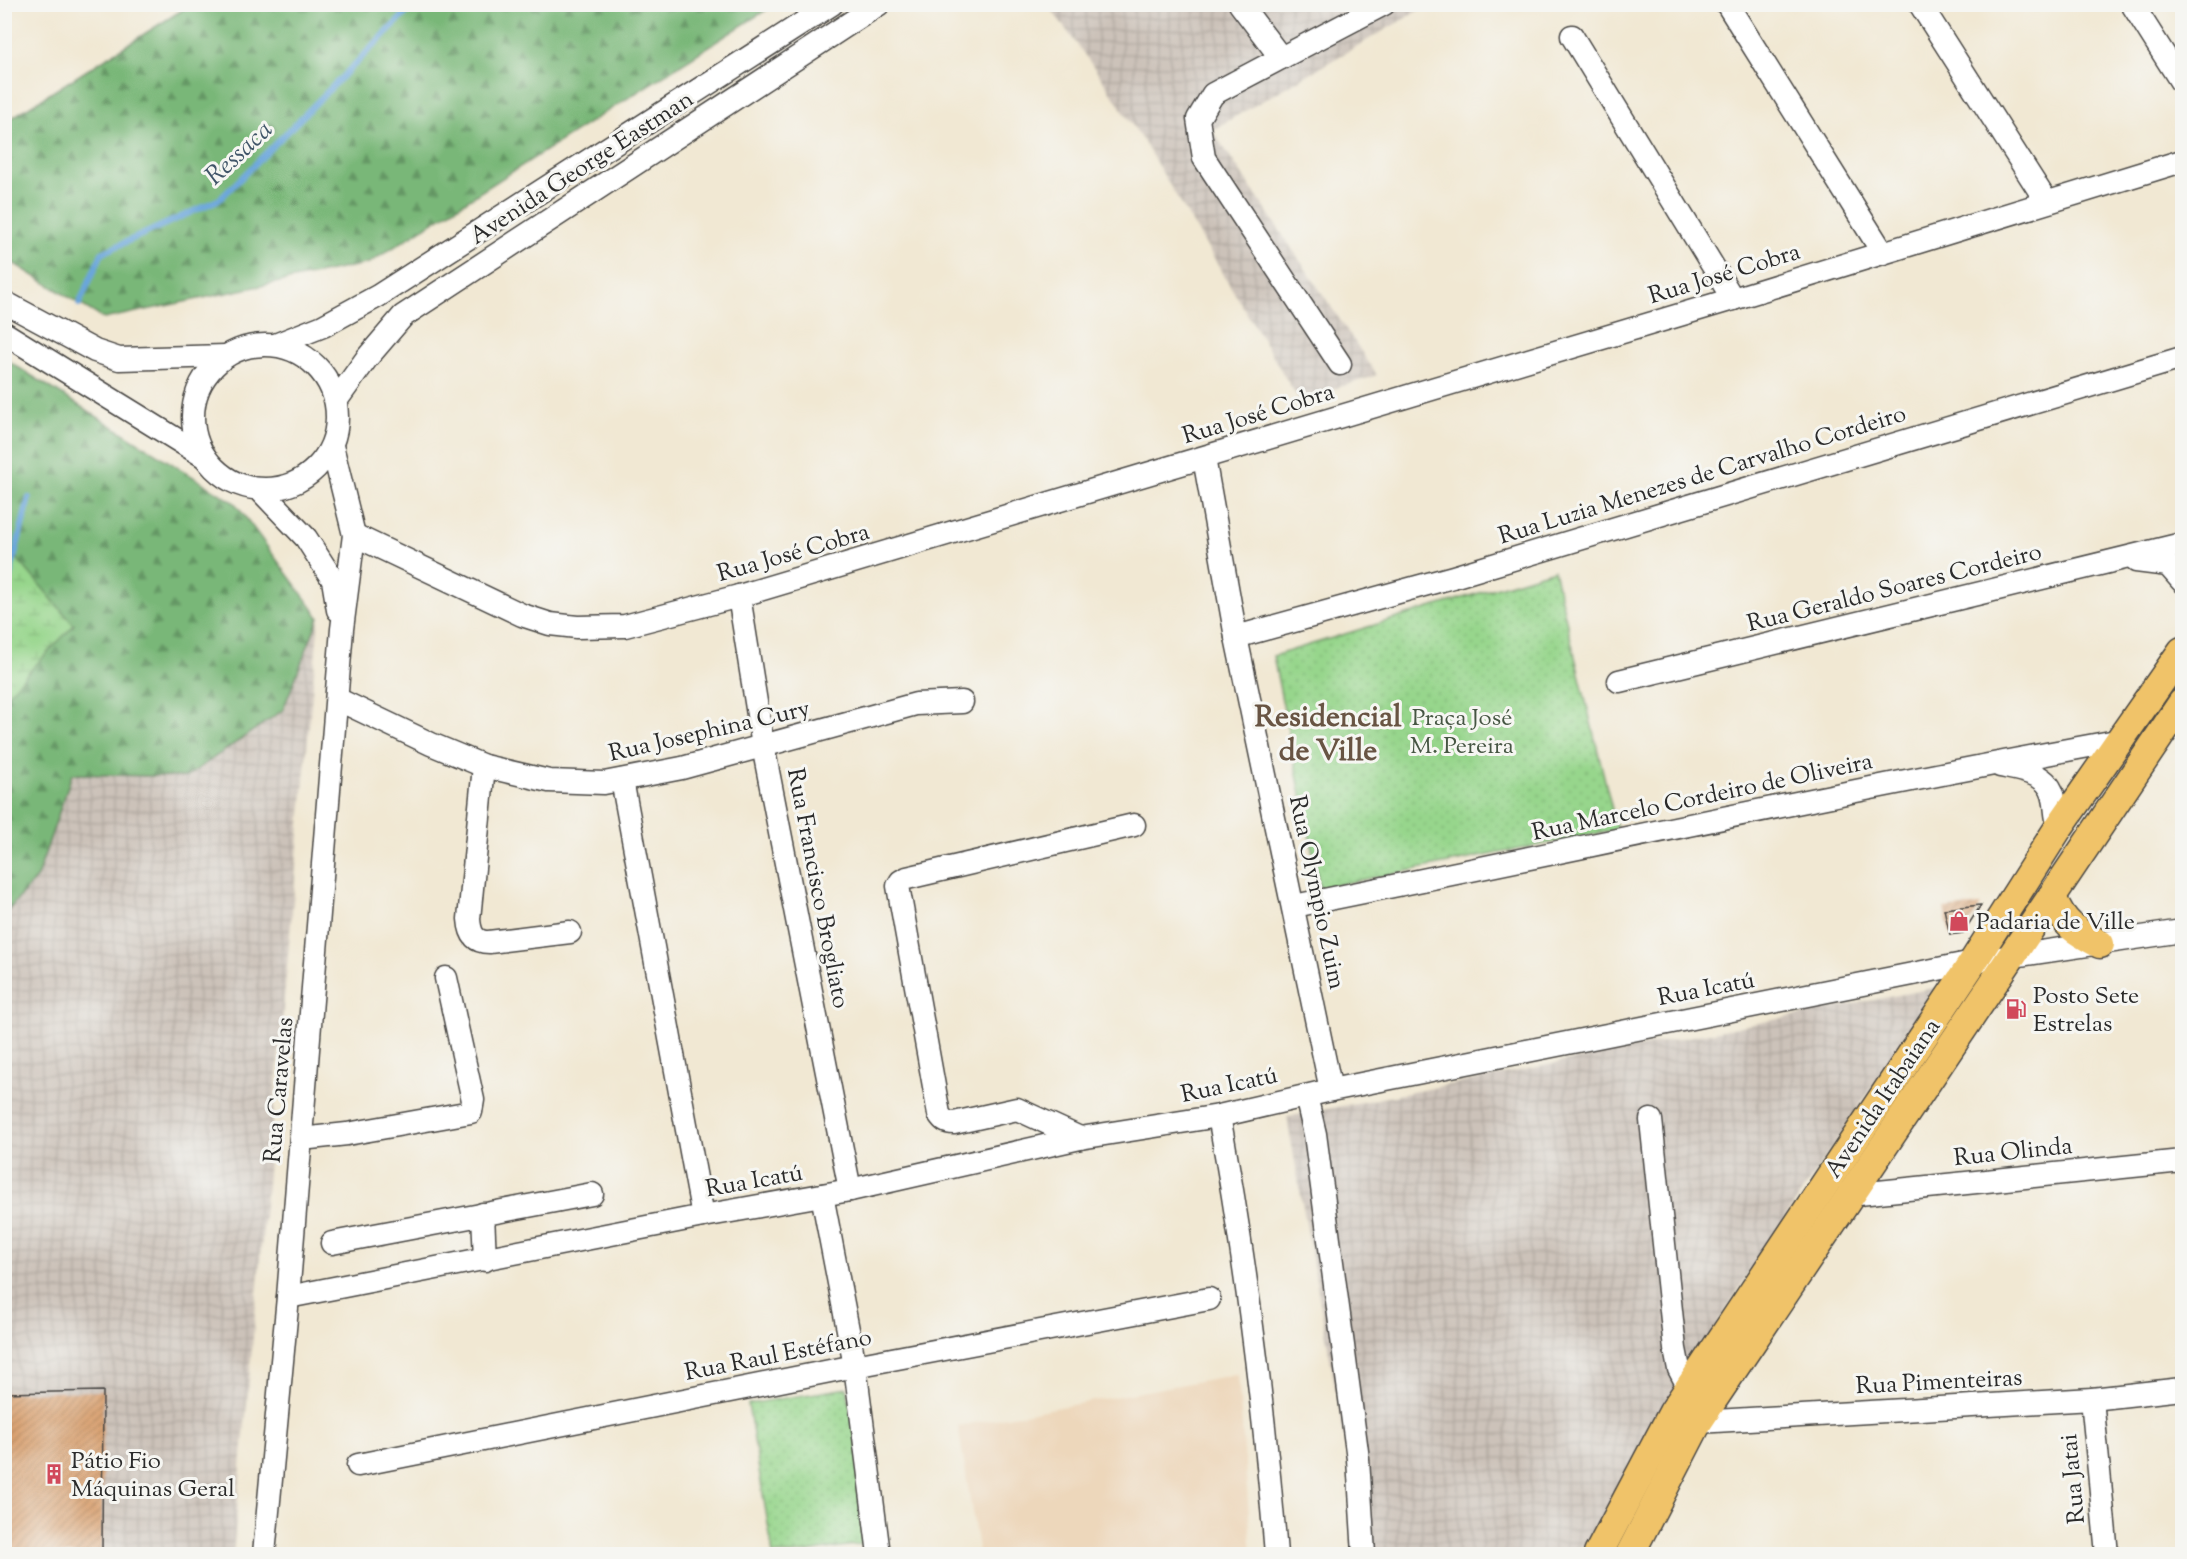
<svg xmlns="http://www.w3.org/2000/svg" width="2187" height="1559" font-family="'Sorts Mill Goudy',serif">
	<style>
		.built { fill: #edd7bb }
		.industrial { fill: url(#industrial-grid) }
		.green { fill: url(#green-dots); stroke: #61805c; stroke-width: 1.5 }
		.forest { fill: url(#forest-firs); stroke: #527152; stroke-width: 1.5 }
		.wetland { fill: url(#wetland-marsh); stroke: #61805c; stroke-width: 1.5 }
		.lines { fill: none; stroke-linecap: round; stroke-linejoin: round }
		.stream { stroke: #6ba6db; stroke-width: 6 }
		.building { fill: url(#building-hatch) }
		.minor-casing { stroke: #494744; stroke-width: 25 }
		.major-casing { stroke: #494744; stroke-width: 31 }
		.minor { stroke: #fff; stroke-width: 22 }
		.major { stroke: #f0c369; stroke-width: 28 }
		.labels { text-anchor: middle; stroke-width: 6; stroke-linejoin: round; paint-order: stroke }
		.street-label { font-size: 24px; fill: #2b2b2b; stroke: #f6f6f2 }
		.park-label { font-size: 24px; fill: #465643; stroke: #f6f6f2 }
		.poi-label { font-size: 24px; fill: #2b2b2b; stroke: #f6f6f2; text-anchor: start }
		.water-label { font-size: 26px; font-style: italic; fill: #415669; stroke: #f6f6f2 }
		.district-label { font-size: 30px; font-weight: bold; fill: #685443; stroke: #f6f6f2 }
	</style>
	<defs>
		<pattern id="industrial-grid" width="8" height="8" patternUnits="userSpaceOnUse" patternTransform="scale(1.5)"><rect width="8" height="8" fill="#ccc2b9"/><path d="M0 4h8M4 0v8" fill="none" stroke="#afa79f"/></pattern>
		<pattern id="green-dots" width="8" height="8" patternUnits="userSpaceOnUse" patternTransform="scale(1.5)"><rect width="8" height="8" fill="#97d68c"/><path d="M2 2h.1M6 6h.1" fill="none" stroke="#82b879" stroke-width="1.8" stroke-linecap="round"/></pattern>
		<pattern id="forest-firs" width="22" height="20" patternUnits="userSpaceOnUse" patternTransform="scale(1.5)"><rect width="22" height="20" fill="#79b778"/><path d="M5 1l3.5 6h-7zM16 11l3.5 6h-7z" fill="#639563"/></pattern>
		<pattern id="wetland-marsh" width="20" height="14" patternUnits="userSpaceOnUse" patternTransform="scale(1.5)"><rect width="20" height="14" fill="#97d68c"/><path d="M1 5h8M5 5V1M11 12h8M15 12V8" fill="none" stroke="#82b879"/></pattern>
		<pattern id="building-hatch" width="6" height="6" patternUnits="userSpaceOnUse" patternTransform="scale(1.5)"><rect width="6" height="6" fill="#d9a06f"/><path d="M-1 1l2-2M0 6l6-6M5 7l2-2" fill="none" stroke="#b0835b"/></pattern>
	</defs>
	<rect width="100%" height="100%" fill="#f6f6f2"/>
	<filter id="ink" filterUnits="userSpaceOnUse"><feTurbulence type="fractalNoise" baseFrequency=".0167" numOctaves="2"/><feDisplacementMap in="SourceGraphic" scale="12" xChannelSelector="R" yChannelSelector="G"/><feConvolveMatrix kernelMatrix="1 2 1 2 8 2 1 2 1" color-interpolation-filters="sRGB"/></filter>
	<filter id="wash" filterUnits="userSpaceOnUse"><feTurbulence type="fractalNoise" baseFrequency=".008" numOctaves="4" result="noise"/><feDisplacementMap in="SourceGraphic" scale="24" xChannelSelector="R" yChannelSelector="G"/><feGaussianBlur stdDeviation="1.35" result="paint"/><feColorMatrix in="noise" values="0 0 0 0 0 0 0 0 0 0 0 0 0 0 0 0 0 1.4 0 .05"/><feComposite in="paint" operator="in"/></filter>
	<g filter="url(#wash)">
		<rect width="100%" height="100%" fill="#f1e8d3"/>
		<polygon class="built" points="1238,1374 1252,1554 979,1554 958,1426"/>
		<g class="industrial">
			<polygon points="1048,5 1428,5 1212,130 1377,375 1299,400 1145,144 1098,73"/>
			<polygon points="4,359 235,503 319,617 233,1554 5,1554"/>
			<polygon points="1939,987 1749,1272 1580,1554 1365,1554 1287,1117"/>
		</g>
		<g class="green">
			<polygon points="1554,570 1617,830 1320,888 1273,656"/>
			<polygon points="847,1388 873,1542 795,1554 773,1554 748,1404"/>
		</g>
		<g class="forest">
			<polygon points="190,5 190,4 774,5 369,263 104,319 5,258 5,122"/>
			<polygon points="5,359 235,503 319,617 283,710 186,777 72,774 37,877 5,914"/>
		</g>
		<polygon class="wetland" points="15,556 74,625 5,697 5,561"/>
		<g class="lines">
			<g class="stream">
				<polyline points="79,304 102,253 220,199 415,4"/>
				<polyline points="4,599 29,498"/>
			</g>
		</g>
		<g id="blocks">
			<g class="building">
				<polygon points="1981,905 1963,933 1950,935 1944,909"/>
				<polygon points="103,1391 102,1554 4,1554 4,1393"/>
			</g>
		</g>
	</g>
	<g filter="url(#ink)">
		<use href="#blocks" fill-opacity="0" stroke="#494744" stroke-width="1.5"/>
		<g class="lines">
			<g class="minor-casing">
				<g id="minor">
					<polyline points="1240,4 1281,58 1384,4"/>
					<polyline points="1727,4 1883,253"/>
					<polyline points="1920,4 2046,201"/>
					<polyline points="2132,4 2182,83"/>
					<polyline points="1572,36 1733,299"/>
					<polyline points="1281,58 1213,94 1198,119 1204,158 1340,364"/>
					<polyline points="4,302 95,351 119,359 226,356"/>
					<polyline points="4,333 205,457"/>
					<circle cx="265" cy="417" r="72"/>
					<polyline points="275,345 323,326 378,296 832,4"/>
					<polyline points="336,401 367,358 403,316 879,4"/>
					<polyline points="1204,458 1236,637 1331,1090"/>
					<polyline points="260,490 306,538 333,580 338,610"/>
					<polyline points="354,535 522,615 550,624 577,627 625,626 739,596 1733,299 2182,161"/>
					<polyline points="2136,561 2168,565 2182,581"/>
					<polyline points="739,596 763,746 850,1190"/>
					<polyline points="1236,637 1453,577 2182,358"/>
					<polyline points="1619,681 2182,544"/>
					<polyline points="337,699 431,744 484,766 549,781 604,783 682,768 916,704 962,702"/>
					<path d="M484 766 469 919C470 933 474 942 489 942L570 932"/>
					<path d="M2000 766C2025 771 2052 773 2055 804 2056 813 2056 818 2059 827"/>
					<polyline points="622,780 703,1216"/>
					<path d="M1294 906C1570 851 1845 790 2122 740"/>
					<polyline points="1306,1096 1315,1134 1358,1459 1364,1554"/>
					<path d="M1219 1116C1246 1261 1264 1408 1276 1554"/>
					<polyline points="1651,1120 1675,1349 1679,1369 1689,1388"/>
					<path d="M1080 1138 1017 1109 954 1123C946 1123 943 1120 939 1114L898 886 901 881 907 878 1134 825"/>
					<polyline points="301,1139 347,1134 471,1112 473,1100 446,978"/>
					<polyline points="822,1195 855,1366 879,1554"/>
					<polyline points="1849,1195 2182,1161"/>
					<polyline points="483,1214 485,1260"/>
					<polyline points="332,1243 592,1194"/>
					<polyline points="288,1297 703,1216 850,1190 1080,1138 1219,1116 1331,1090 1973,962 2182,931"/>
					<polyline points="2092,1399 2107,1554"/>
					<polyline points="1688,1418 1698,1422 2092,1399 2182,1389"/>
					<polyline points="358,1465 855,1366 1209,1299"/>
					<polyline points="264,1554 288,1297 342,629 354,535 332,446"/>
				</g>
			</g>
			<g class="major-casing">
				<g id="major">
					<path d="M2052 897C2063 924 2075 931 2100 944"/>
					<polyline points="1598,1554 1673,1412 1973,962 2059,827 2182,651"/>
					<polyline points="1630,1554 1698,1422 2182,703"/>
				</g>
			</g>
			<use href="#minor" class="minor"/>
			<use href="#major" class="major"/>
		</g>
	</g>
	<defs>
		<g id="shop-bare" transform="scale(1.62)"><path d="M-5-2.5h2.3a2.7 3.5 0 0 1 5.4 0H5L5.5 6h-11ZM-1.5-2.5h3a1.5 2.3 0 0 0-3 0Z" fill="#d1495b" stroke="#f6f6f2" stroke-width="2.5" paint-order="stroke"/></g>
		<g id="fuel-bare" transform="scale(1.62)"><path d="M-5.5-6h7V0h2V4h1.3V-2.5L3-4.5l.8-.8L6-3V5H2.5V1h-1V6h-7ZM-4.2-4.7v3.2H.2V-4.7Z" fill="#d1495b" stroke="#f6f6f2" stroke-width="2.5" paint-order="stroke"/></g>
		<g id="building-bare" transform="scale(1.62)"><path d="M-4-6H4V6H1V3H-1V6H-4ZM-2.5-4.3h1.7v1.8h-1.7ZM.8-4.3h1.7v1.8H.8ZM-2.5-1h1.7V.8h-1.7ZM.8-1h1.7V.8H.8Z" fill="#d1495b" stroke="#f6f6f2" stroke-width="2.5" paint-order="stroke"/></g>
	</defs>
	<g fill-rule="evenodd">
		<use href="#shop-bare" x="1959" y="921"/>
		<use href="#fuel-bare" x="2016" y="1009"/>
		<use href="#building-bare" x="54" y="1474"/>
	</g>
	<g class="labels">
		<g class="street-label">
			<text transform="translate(581 167) rotate(-33)" y="8">Avenida George Eastman</text>
			<text transform="translate(1724 273) rotate(-17)" y="8">Rua José Cobra</text>
			<text transform="translate(1258 413) rotate(-17)" y="8">Rua José Cobra</text>
			<text transform="translate(1702 474) rotate(-17)" y="8">Rua Luzia Menezes de Carvalho Cordeiro</text>
			<text transform="translate(793 552) rotate(-16)" y="8">Rua José Cobra</text>
			<text transform="translate(1894 587) rotate(-14)" y="8">Rua Geraldo Soares Cordeiro</text>
			<text transform="translate(709 730) rotate(-13)" y="8">Rua Josephina Cury</text>
			<text transform="translate(1702 796) rotate(-12)" y="8">Rua Marcelo Cordeiro de Oliveira</text>
			<text transform="translate(819 888) rotate(79)" y="8">Rua Francisco Brogliato</text>
			<text transform="translate(1318 892) rotate(78)" y="8">Rua Olympio Zuim</text>
			<text transform="translate(1706 988) rotate(-11)" y="8">Rua Icatú</text>
			<text transform="translate(1229 1084) rotate(-12)" y="8">Rua Icatú</text>
			<text transform="translate(278 1090) rotate(-85)" y="8">Rua Caravelas</text>
			<text transform="translate(1882 1098) rotate(-56)" y="8">Avenida Itabaiana</text>
			<text transform="translate(2013 1151) rotate(-6)" y="8">Rua Olinda</text>
			<text transform="translate(754 1180) rotate(-10)" y="8">Rua Icatú</text>
			<text transform="translate(778 1354) rotate(-11)" y="8">Rua Raul Estéfano</text>
			<text transform="translate(1939 1381) rotate(-3)" y="8">Rua Pimenteiras</text>
			<text transform="translate(2072 1479) rotate(-95)" y="8">Rua Jatai</text>
		</g>
		<g class="park-label">
			<text x="1462" y="725">Praça José<tspan x="1462" dy="28">M. Pereira</tspan></text>
		</g>
		<g class="poi-label">
			<text x="1976" y="929">Padaria de Ville</text>
			<text x="2033" y="1003">Posto Sete<tspan x="2033" dy="28">Estrelas</tspan></text>
			<text x="71" y="1468">Pátio Fio<tspan x="71" dy="28">Máquinas Geral</tspan></text>
		</g>
		<g class="water-label">
			<text transform="translate(238 152) rotate(-43)" y="9">Ressaca</text>
		</g>
		<g class="district-label">
			<text x="1328" y="726">Residencial<tspan x="1328" dy="34">de Ville</tspan></text>
		</g>
	</g>
	<rect width="2187" height="1559" fill="none" stroke="#f6f6f2" stroke-width="24"/>
</svg>
